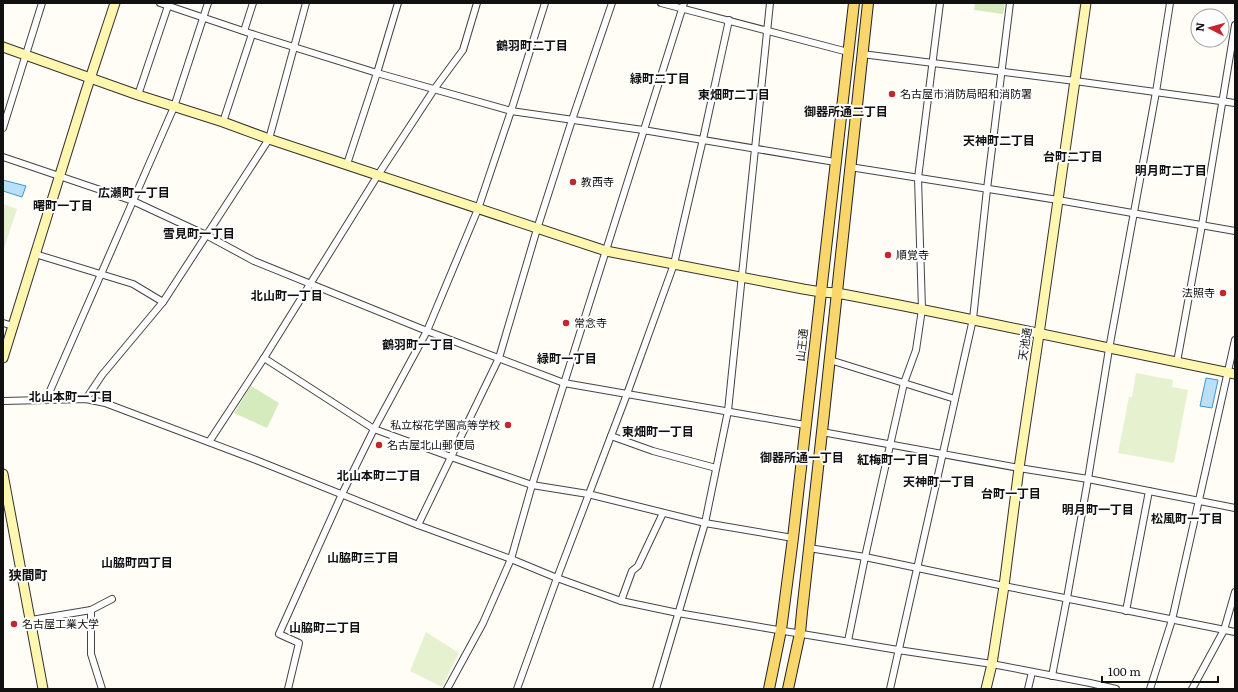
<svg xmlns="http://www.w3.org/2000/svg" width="1238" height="692" font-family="Literata,'Noto Sans JP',serif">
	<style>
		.green { fill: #d5ebbd }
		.pitch { fill: #e6f2cf }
		.plaza { fill: #f1ede2 }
		.water { fill: #b9e0f7; stroke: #3f96cf }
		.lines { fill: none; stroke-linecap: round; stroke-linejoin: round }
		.street-casing { stroke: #444; stroke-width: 8 }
		.secondary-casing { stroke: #333; stroke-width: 11 }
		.primary-casing { stroke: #222; stroke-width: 12 }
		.street { stroke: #fff; stroke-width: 6 }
		.secondary { stroke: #fff6b0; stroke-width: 9 }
		.primary { stroke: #f9d66b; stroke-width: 10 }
		.poi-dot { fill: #c4262e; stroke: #fff; stroke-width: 1.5 }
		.labels { text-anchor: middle; stroke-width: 4; stroke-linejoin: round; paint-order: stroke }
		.poi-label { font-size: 11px; fill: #111; stroke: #fff; text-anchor: start }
		.street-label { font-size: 11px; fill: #111; stroke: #fff }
		.neighbourhood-label { font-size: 12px; font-weight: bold; fill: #111; stroke: #fff }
		.quarter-label { font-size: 13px; font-weight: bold; fill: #111; stroke: #fff }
	</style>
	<rect width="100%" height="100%" fill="#fffdf5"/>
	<g class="green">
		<polygon points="975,3 1005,3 1003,14 974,10"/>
		<polygon points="251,386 279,403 267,428 234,413"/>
	</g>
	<g class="pitch">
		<polygon points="3,204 17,209 3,251"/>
		<polygon points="1136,373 1173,380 1172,387 1188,390 1174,463 1118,453 1129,397 1132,397"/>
		<polygon points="426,632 459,653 442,687 410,671"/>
	</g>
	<polygon class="plaza" points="1079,3 1082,3 1072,73 1069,77 1065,77 1069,75"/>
	<g class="water">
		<polygon points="3,180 26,186 22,197 3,191"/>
		<polygon points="1206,378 1218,380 1212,408 1200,406"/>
	</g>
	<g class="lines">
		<g class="street-casing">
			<g id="street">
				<polyline points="160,3 252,34 377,73 511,111 643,130 835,162"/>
				<polyline points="661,3 848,52"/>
				<polyline points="244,31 253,3"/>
				<polyline points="862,54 1075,81 1235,103"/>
				<polyline points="138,95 169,3"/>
				<polyline points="223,122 252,34"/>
				<polyline points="3,128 42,3"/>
				<polyline points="3,157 133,201 206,235 254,261 427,331 564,383 805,425"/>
				<polyline points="347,164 377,73 398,3"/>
				<polyline points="850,167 1058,200 1235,231"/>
				<polyline points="35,254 133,284 163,302"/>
				<polyline points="3,323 13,326"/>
				<polyline points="264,358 374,429 451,457 532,485 588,494 705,523 793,538"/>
				<polyline points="830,360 955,399"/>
				<polyline points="1177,362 1202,225 1235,25"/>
				<polyline points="86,399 102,375 163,302 269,139 306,3"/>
				<polyline points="46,400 174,107 208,3"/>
				<polyline points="3,401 86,399 105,403 256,460 418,525 511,559 557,578 621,601 678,613 766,628 898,650 992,664 1090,683 1116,689"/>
				<polyline points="822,432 1019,468 1088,479 1235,508"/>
				<polyline points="611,436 653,451 716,468"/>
				<polyline points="209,442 264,358 378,175 435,88 463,50 477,3"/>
				<polyline points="418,525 499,358 537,229 572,120 612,3"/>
				<polyline points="809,548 865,557 1004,586 1235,632"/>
				<polyline points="621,601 632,571 638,566 663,513"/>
				<polyline points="91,610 91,654 102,689"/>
				<polyline points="1126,611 1149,491"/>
				<polyline points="31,620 91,610 112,599"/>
				<polyline points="848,641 865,557 904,383 916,350 922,309 918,178 940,3"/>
				<polyline points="1052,676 1067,598 1088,479 1109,349 1156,92 1170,3"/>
				<polyline points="288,689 299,643 279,634 342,494 374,429 427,331 478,209 511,111 545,3"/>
				<polyline points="447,689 483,623 511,559 532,485 684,3"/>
				<polyline points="517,689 557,578 627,394 674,264 703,139 729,20"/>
				<polyline points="656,689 705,523 728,411 770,3"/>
				<polyline points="890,689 973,319 987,189 1010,3"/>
				<polyline points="1028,689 1032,672"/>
				<polyline points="1150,689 1172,620 1235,340"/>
				<polyline points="1192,689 1224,630 1235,592"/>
			</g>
		</g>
		<g class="secondary-casing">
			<g id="secondary">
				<path d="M3 47 138 95 223 122 269 139 606 251 803 289 821 292 837 293C970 318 1102 347 1235 374"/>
				<polyline points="3,358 86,91 115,3"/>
				<polyline points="3,474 43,689"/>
				<polyline points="986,689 992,664 1004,586 1019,468 1039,334 1086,3"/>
			</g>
		</g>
		<g class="primary-casing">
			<g id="primary">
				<polyline points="769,689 781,630 793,538 854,3"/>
				<polyline points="788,689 800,633 802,612 822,432 868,3"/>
			</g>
		</g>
		<use href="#street" class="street"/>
		<use href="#secondary" class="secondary"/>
		<use href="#primary" class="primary"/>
	</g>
	<g class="poi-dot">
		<circle cx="892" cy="94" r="4"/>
		<circle cx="573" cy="182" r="4"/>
		<circle cx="888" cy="255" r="4"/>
		<circle cx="1223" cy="293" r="4"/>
		<circle cx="566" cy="323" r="4"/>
		<circle cx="508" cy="425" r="4"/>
		<circle cx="379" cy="445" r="4"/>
		<circle cx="14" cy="624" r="4"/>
	</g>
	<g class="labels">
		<g class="poi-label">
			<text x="900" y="98">名古屋市消防局昭和消防署</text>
			<text x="581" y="186">教西寺</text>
			<text x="896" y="259">順覚寺</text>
			<text x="1215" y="297" text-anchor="end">法照寺</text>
			<text x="574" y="327">常念寺</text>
			<text x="500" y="429" text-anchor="end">私立桜花学園高等学校</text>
			<text x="387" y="449">名古屋北山郵便局</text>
			<text x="22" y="628">名古屋工業大学</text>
		</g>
		<g class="street-label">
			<text transform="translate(1025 344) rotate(-81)" y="4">天池通</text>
			<text transform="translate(802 345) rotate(-84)" y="4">山王通</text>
		</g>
		<g class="neighbourhood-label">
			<text x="532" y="50">鶴羽町二丁目</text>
			<text x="660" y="83">緑町二丁目</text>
			<text x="734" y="99">東畑町二丁目</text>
			<text x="846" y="116">御器所通二丁目</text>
			<text x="999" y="145">天神町二丁目</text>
			<text x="1073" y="161">台町二丁目</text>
			<text x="1171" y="175">明月町二丁目</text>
			<text x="134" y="197">広瀬町一丁目</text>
			<text x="63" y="210">曙町一丁目</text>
			<text x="199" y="238">雪見町一丁目</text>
			<text x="287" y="300">北山町一丁目</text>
			<text x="418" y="349">鶴羽町一丁目</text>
			<text x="567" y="363">緑町一丁目</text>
			<text x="71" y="401">北山本町一丁目</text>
			<text x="658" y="436">東畑町一丁目</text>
			<text x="802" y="462">御器所通一丁目</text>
			<text x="893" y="464">紅梅町一丁目</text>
			<text x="379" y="480">北山本町二丁目</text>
			<text x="939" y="486">天神町一丁目</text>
			<text x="1011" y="498">台町一丁目</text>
			<text x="1098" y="514">明月町一丁目</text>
			<text x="1187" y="523">松風町一丁目</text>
			<text x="363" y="562">山脇町三丁目</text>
			<text x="137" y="567">山脇町四丁目</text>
			<text x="325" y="632">山脇町二丁目</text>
		</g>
		<g class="quarter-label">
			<text x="28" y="580">狭間町</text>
		</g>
	</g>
	<rect width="1238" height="692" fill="none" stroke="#111111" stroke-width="8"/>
	<g transform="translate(1210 28) rotate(276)"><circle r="19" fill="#ffffff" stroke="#a0a0a0"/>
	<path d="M0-3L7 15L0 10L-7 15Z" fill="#c4262e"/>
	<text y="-6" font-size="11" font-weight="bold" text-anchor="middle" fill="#111111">N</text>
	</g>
	<path d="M1102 676v6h116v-6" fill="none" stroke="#111111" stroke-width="2"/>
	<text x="1108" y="676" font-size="12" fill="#111111" stroke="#ffffff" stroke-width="3" paint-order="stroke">100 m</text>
</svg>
